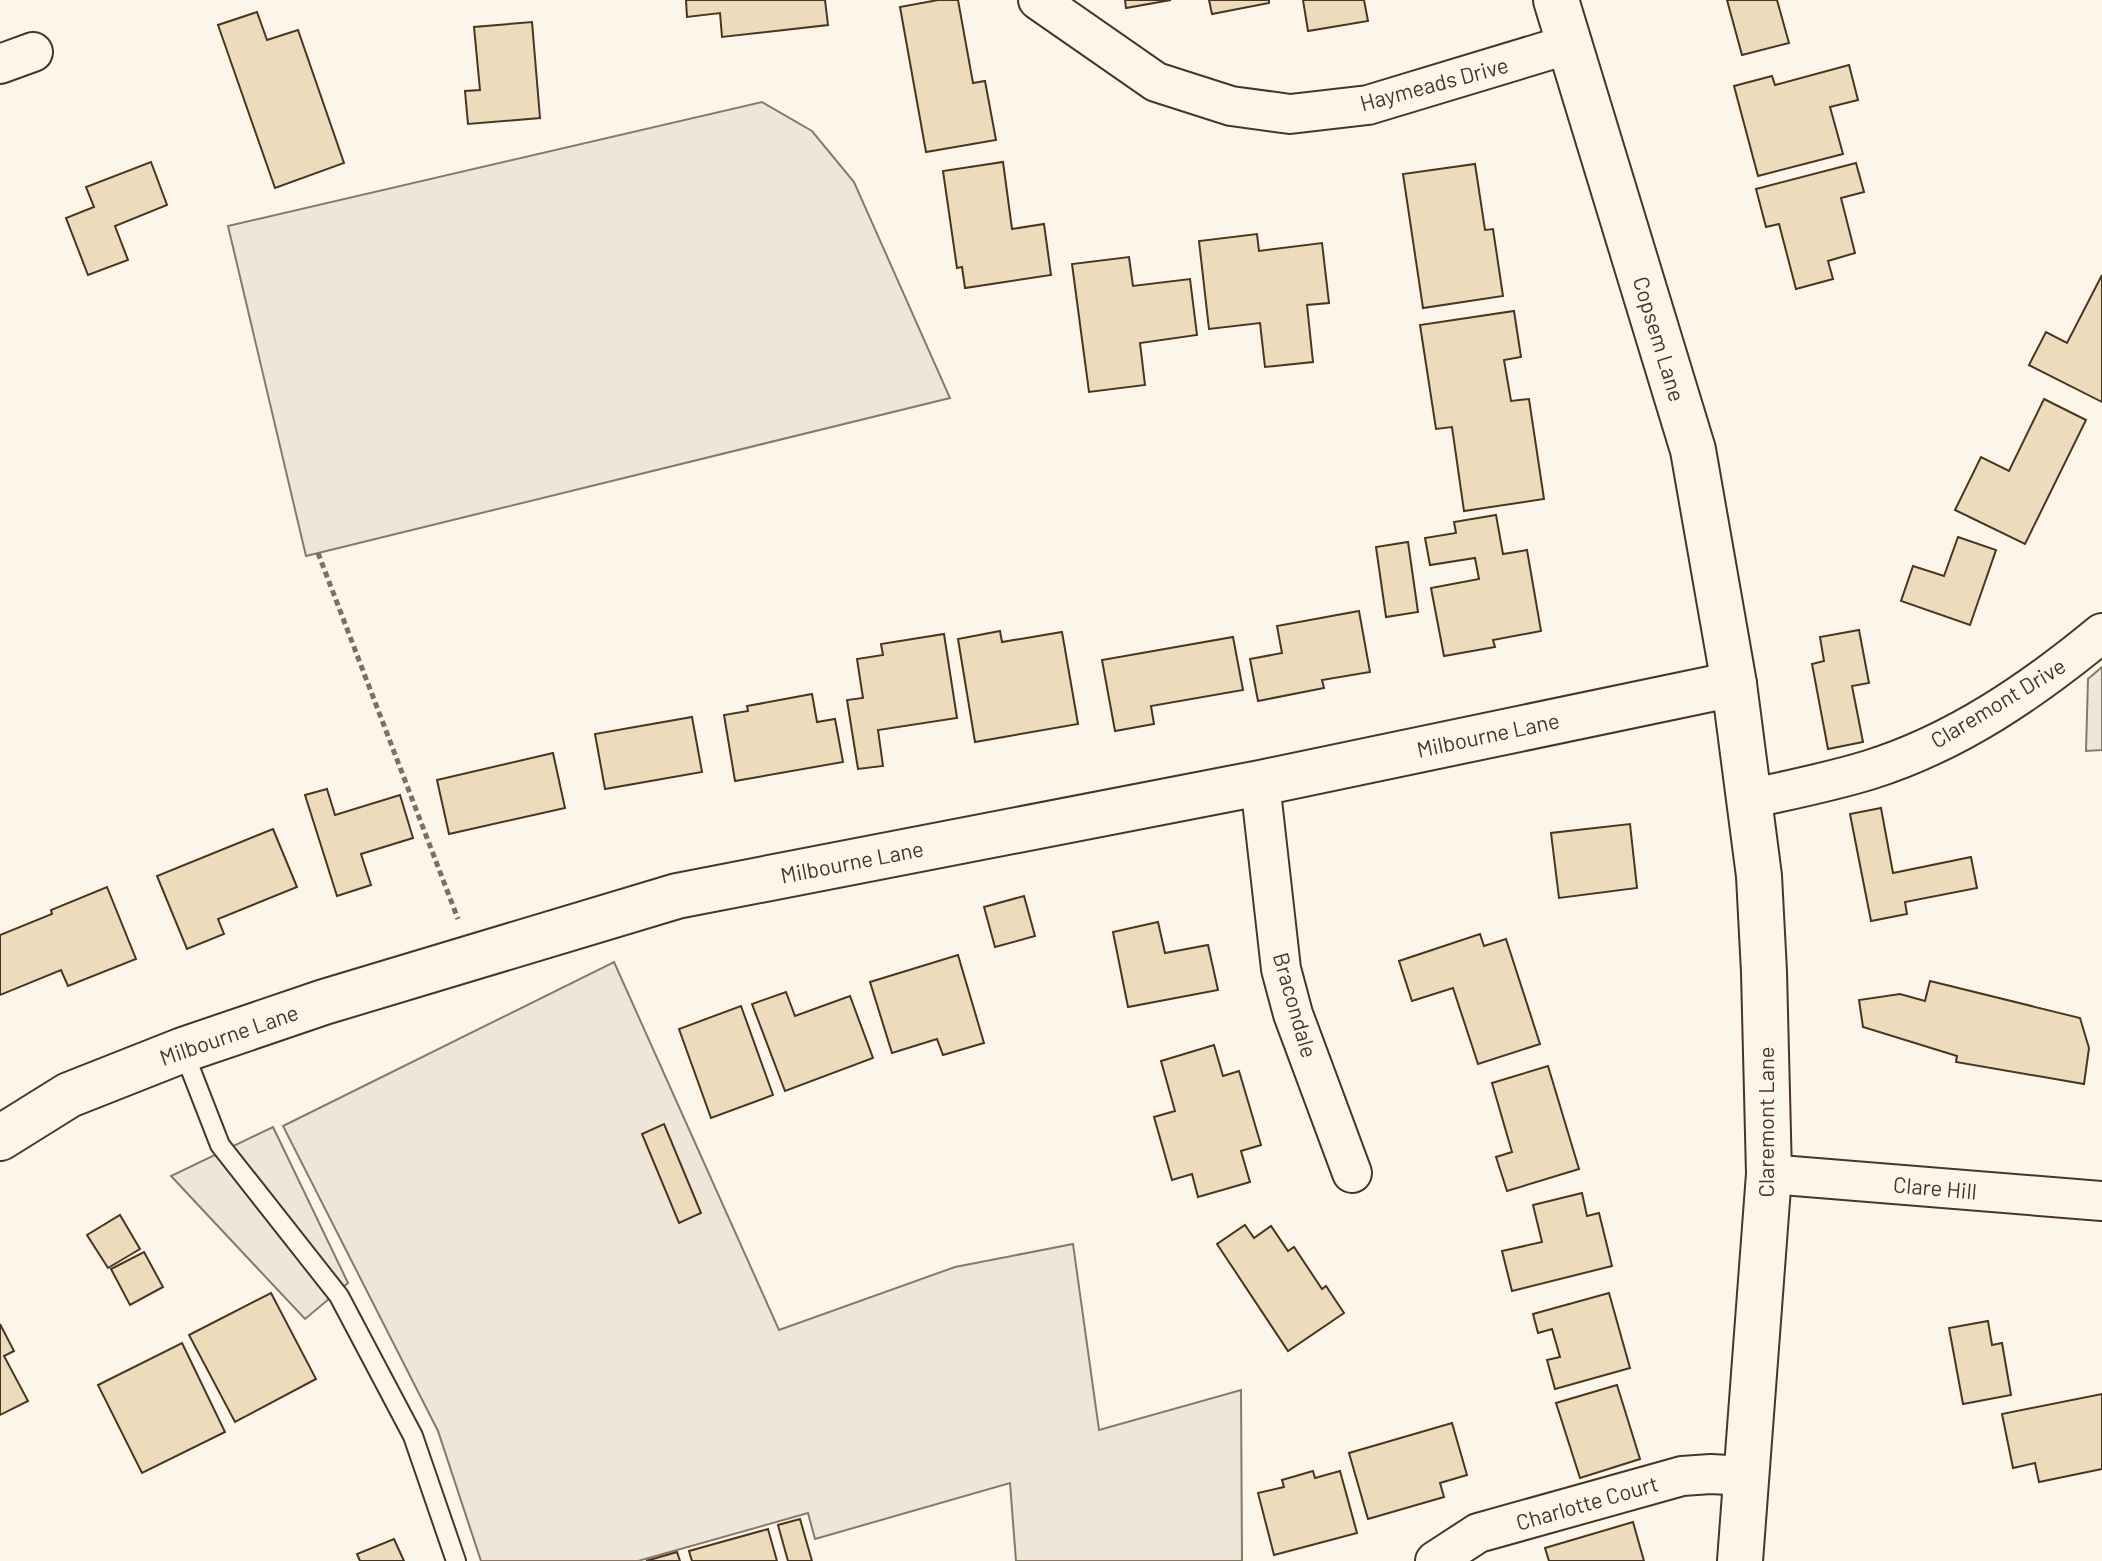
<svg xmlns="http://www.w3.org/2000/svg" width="2102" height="1561" font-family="Barlow,sans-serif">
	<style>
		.green { fill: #ede6d9; stroke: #887966; stroke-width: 2 }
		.parking { fill: #ede7d9; stroke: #887966; stroke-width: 2 }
		.building { fill: #ecdcbc; stroke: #4a3520; stroke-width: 2 }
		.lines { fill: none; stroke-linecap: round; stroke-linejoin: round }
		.lane-casing { stroke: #4a3520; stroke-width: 22 }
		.street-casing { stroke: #4a3520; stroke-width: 42 }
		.secondary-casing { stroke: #4a3520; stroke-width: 48 }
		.primary-casing { stroke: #4a3520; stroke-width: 48 }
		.path { stroke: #7f6f5c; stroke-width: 5; stroke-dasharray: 6 4; stroke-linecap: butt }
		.lane { stroke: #fbf6e9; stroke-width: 18 }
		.street { stroke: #fbf6e9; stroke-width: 38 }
		.secondary { stroke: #fbf6e9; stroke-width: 44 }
		.primary { stroke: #fbf6e9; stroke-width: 44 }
		.labels { text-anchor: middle; stroke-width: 6; stroke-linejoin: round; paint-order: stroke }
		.street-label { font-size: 22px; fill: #4a3520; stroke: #fbf6e9 }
	</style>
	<rect width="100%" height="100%" fill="#fbf6e9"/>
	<g class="green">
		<polygon points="762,102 812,131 854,182 950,398 306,556 228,226"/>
		<polygon points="2102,667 2102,750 2086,751 2088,679"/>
		<polygon points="614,962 779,1330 955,1267 1073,1244 1099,1430 1241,1390 1242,1561 1016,1561 1010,1483 815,1539 808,1513 638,1561 481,1561 438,1431 283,1126"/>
	</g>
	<polygon class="parking" points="273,1127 348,1283 305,1319 171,1176"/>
	<g class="building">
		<polygon points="686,0 825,0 828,25 722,37 720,13 687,17"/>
		<polygon points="938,0 958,0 973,83 985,81 996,140 926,152 900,7"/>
		<polygon points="1125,0 1171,0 1126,8"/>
		<polygon points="1209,0 1269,0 1269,3 1212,14"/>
		<polygon points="1303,0 1364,0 1368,21 1308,31"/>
		<polygon points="1727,0 1777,0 1789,43 1742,55"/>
		<polygon points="257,12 267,40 298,30 344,163 275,188 218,25"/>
		<polygon points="532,22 540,118 468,124 465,91 480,90 474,27"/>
		<polygon points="1849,65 1858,100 1830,107 1843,154 1758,176 1734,86 1772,76 1775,85"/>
		<polygon points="151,162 167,205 115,226 128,260 88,275 66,218 94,207 86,187"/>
		<polygon points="1003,162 1012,229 1044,224 1051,275 965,288 962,267 957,268 943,171"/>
		<polygon points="1856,163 1864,192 1841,198 1855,253 1828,261 1833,279 1796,289 1779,224 1766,227 1756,189"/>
		<polygon points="1475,164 1485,230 1493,229 1503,296 1423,308 1403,174"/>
		<polygon points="1257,234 1259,251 1322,243 1329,303 1307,305 1313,362 1265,367 1260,323 1209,329 1199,241"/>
		<polygon points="1129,257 1133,286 1190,279 1197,335 1140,343 1145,385 1089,392 1072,264"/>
		<polygon points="2102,275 2102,402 2029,365 2046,332 2067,343"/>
		<polygon points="1514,311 1521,357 1504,360 1511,401 1529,399 1544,499 1464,511 1452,427 1436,429 1420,325"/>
		<polygon points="2044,399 2086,420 2025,544 1955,510 1981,457 2009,471"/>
		<polygon points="1496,515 1503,554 1527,550 1541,631 1493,640 1495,647 1444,656 1431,588 1479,579 1475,558 1430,565 1425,538 1456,533 1454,522"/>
		<polygon points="1958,537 1996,550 1970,625 1901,601 1913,566 1944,576"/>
		<polygon points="1408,542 1418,612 1386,617 1376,547"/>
		<polygon points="1359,611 1370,672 1322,680 1324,688 1258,701 1250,659 1282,653 1277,626"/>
		<polygon points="1859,630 1869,683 1852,686 1863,742 1828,749 1812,664 1824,661 1820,637"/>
		<polygon points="1000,631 1002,642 1062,632 1078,724 975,742 958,639"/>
		<polygon points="944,634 957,718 878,730 883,766 858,769 847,700 863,698 857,659 883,655 881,644"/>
		<polygon points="1233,637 1243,690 1151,706 1154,724 1115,731 1102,660"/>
		<polygon points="812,694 817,722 835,719 843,762 735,781 724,715 748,711 747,706"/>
		<polygon points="692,717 702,772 605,789 595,734"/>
		<polygon points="553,753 565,808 449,834 437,780"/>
		<polygon points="327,789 335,815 400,795 413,838 361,854 371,885 337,896 305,795"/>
		<polygon points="1881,808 1893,873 1971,857 1977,888 1905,902 1907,914 1871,921 1850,814"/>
		<polygon points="1630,824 1637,888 1559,898 1551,833"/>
		<polygon points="273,829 297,887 218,919 224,934 187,949 157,876"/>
		<polygon points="107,887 136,959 68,986 61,970 0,995 0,935 52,914 51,910"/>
		<polygon points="1024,896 1035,936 995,947 984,907"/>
		<polygon points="1158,922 1165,953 1208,945 1218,990 1128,1007 1113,932"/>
		<polygon points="1480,934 1484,946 1506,939 1540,1044 1478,1064 1453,988 1412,1001 1399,961"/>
		<polygon points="958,955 984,1043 943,1055 937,1039 892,1053 870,982"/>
		<polygon points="1930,981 2080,1018 2089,1048 2084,1084 1956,1062 1957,1056 1863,1027 1859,1000 1900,994 1925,1001"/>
		<polygon points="786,992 795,1016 850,996 873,1058 785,1091 752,1004"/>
		<polygon points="741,1006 773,1095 711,1118 679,1029"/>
		<polygon points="1214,1045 1223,1076 1239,1071 1261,1145 1241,1151 1250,1182 1198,1197 1192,1174 1172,1180 1154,1117 1175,1111 1161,1061"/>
		<polygon points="1548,1066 1579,1169 1507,1191 1496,1157 1512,1152 1492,1083"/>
		<polygon points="664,1124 701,1213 679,1223 642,1134"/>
		<polygon points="1582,1193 1587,1216 1599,1213 1612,1266 1512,1291 1502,1251 1542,1242 1533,1205"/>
		<polygon points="120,1215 140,1249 108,1268 87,1235"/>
		<polygon points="1245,1225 1254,1238 1271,1226 1288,1251 1294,1247 1322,1289 1326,1286 1344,1313 1288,1351 1217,1244"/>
		<polygon points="144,1252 163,1287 130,1305 111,1269"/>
		<polygon points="271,1293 316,1379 235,1422 189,1335"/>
		<polygon points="1609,1293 1630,1368 1555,1389 1547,1360 1560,1357 1552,1329 1538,1333 1533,1314"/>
		<polygon points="1988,1321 1992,1345 2002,1343 2011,1395 1963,1404 1949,1328"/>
		<polygon points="0,1324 14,1351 4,1356 28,1401 0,1415"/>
		<polygon points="182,1343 225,1432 142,1473 98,1385"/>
		<polygon points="1617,1385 1640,1459 1580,1478 1556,1403"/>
		<polygon points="2102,1394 2102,1469 2039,1482 2035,1463 2013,1468 2002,1414"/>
		<polygon points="1452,1423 1467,1475 1440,1483 1444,1497 1368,1519 1349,1453"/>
		<polygon points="1313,1471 1315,1478 1340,1471 1357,1533 1274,1555 1258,1493 1284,1487 1282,1480"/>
		<polygon points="800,1519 812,1561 788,1561 778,1525"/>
		<polygon points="1633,1522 1644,1561 1549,1561 1545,1548"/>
		<polygon points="768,1529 777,1561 692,1561 689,1551"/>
		<polygon points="394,1539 404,1561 360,1561 357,1554"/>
		<polygon points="677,1552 680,1561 646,1561"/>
	</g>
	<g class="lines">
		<g class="lane-casing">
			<polyline id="lane" points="183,1050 220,1145 339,1296 413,1436 456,1561"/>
		</g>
		<g class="street-casing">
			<g id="street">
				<polyline points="1038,0 1156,82 1231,106 1290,114 1368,105 1570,44"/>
				<polyline points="0,64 33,52"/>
				<polyline points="1260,783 1281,969 1293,1014 1352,1173"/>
				<path d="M1749 799C1789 790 1830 782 1869 770 1956 743 2033 690 2102 633"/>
				<polyline points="1769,1174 2102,1201"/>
				<polyline points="1435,1561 1478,1533 1682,1476 1711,1474 1746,1476"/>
			</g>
		</g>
		<g class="secondary-casing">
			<polyline id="secondary" points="0,1138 69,1095 183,1050 324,1002 677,896 1260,783 1734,684"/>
		</g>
		<g class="primary-casing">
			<polyline id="primary" points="1556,0 1693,450 1734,684 1759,876 1764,972 1769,1174 1740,1561"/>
		</g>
		<polyline class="path" points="318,553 458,919"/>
		<use href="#lane" class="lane"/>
		<use href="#street" class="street"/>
		<use href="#secondary" class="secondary"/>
		<use href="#primary" class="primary"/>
	</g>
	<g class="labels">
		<g class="street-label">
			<text transform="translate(1434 84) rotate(-15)" y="8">Haymeads Drive</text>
			<text transform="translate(1659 339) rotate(73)" y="8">Copsem Lane</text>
			<text transform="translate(1998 703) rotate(-31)" y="8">Claremont Drive</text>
			<text transform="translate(1488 735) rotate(-12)" y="8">Milbourne Lane</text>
			<text transform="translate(852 862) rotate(-11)" y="8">Milbourne Lane</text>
			<text transform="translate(1295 1005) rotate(74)" y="8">Bracondale</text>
			<text transform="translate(229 1035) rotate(-19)" y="8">Milbourne Lane</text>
			<text transform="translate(1766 1122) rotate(-90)" y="8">Claremont Lane</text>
			<text transform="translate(1935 1188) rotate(5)" y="8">Clare Hill</text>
			<text transform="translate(1587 1503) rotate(-16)" y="8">Charlotte Court</text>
		</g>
	</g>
</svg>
